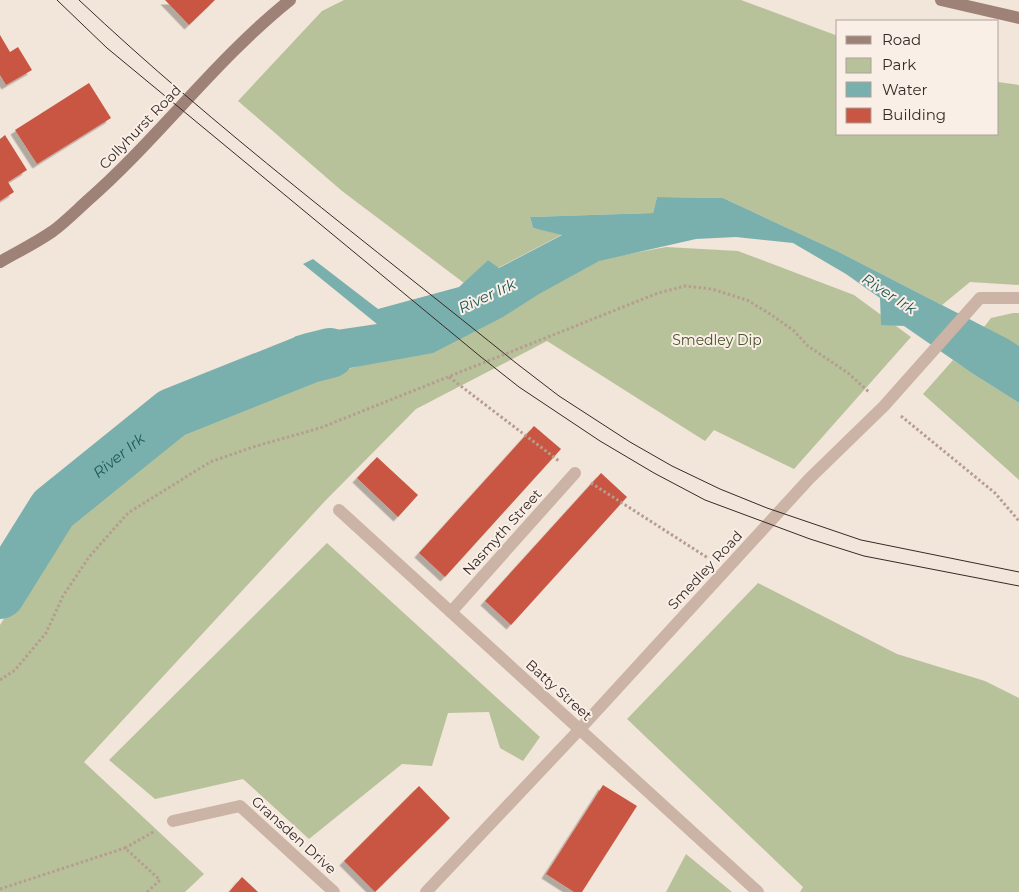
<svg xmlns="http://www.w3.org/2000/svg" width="1019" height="892" font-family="Montserrat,sans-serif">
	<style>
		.green { fill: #b8c29a }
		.water { fill: #79b0ad }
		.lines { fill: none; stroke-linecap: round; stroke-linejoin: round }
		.river { stroke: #79b0ad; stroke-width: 50 }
		.building { fill: #c95642; filter: url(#shadow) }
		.path { stroke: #b69d90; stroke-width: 3; stroke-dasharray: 2.5 2.5; stroke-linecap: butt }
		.street { stroke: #cbb3a6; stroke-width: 12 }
		.secondary { stroke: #9e8277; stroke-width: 12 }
		.tram { stroke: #362b27; stroke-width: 1 }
		.labels { text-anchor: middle; stroke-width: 4; stroke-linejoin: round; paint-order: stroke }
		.street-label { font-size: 14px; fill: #362b27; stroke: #faefe7 }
		.park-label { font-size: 14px; fill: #49552a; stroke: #faefe7 }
		.water-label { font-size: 15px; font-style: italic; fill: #1c5957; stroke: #faefe7 }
	</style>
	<defs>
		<filter id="shadow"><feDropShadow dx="-4.5" dy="4.5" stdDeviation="0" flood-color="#0004"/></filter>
	</defs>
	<rect width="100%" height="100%" fill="#f2e5da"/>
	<g class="green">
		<polygon points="344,0 741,0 838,36 838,134 998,134 998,82 1019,85 1019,285 970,282 942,305 837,251 723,198 657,197 653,213 530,217 533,228 563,234 498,268 488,260 464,283 342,191 238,101 322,11"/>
		<polygon points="666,247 738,251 854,295 911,337 794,469 714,430 705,441 547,341 416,409 325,501 84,762 204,874 185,892 0,892 0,625 67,518 208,407 411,352 592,261"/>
		<polygon points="1013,313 1019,313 1019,346 984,327 991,318"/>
		<polygon points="953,360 1019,403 1019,480 923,394"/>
		<polygon points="327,543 540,737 523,761 500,748 489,712 448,713 432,766 402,764 309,839 243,779 155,799 109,760"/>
		<polygon points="758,583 897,654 985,681 1019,698 1019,892 800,892 803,887 627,719"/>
		<polygon points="686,854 732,892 666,892"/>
	</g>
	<polygon class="water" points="657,197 723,198 837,251 1008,339 1019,346 1019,403 972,373 904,326 881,325 880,298 846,274 793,243 736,237 696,239 599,261 539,294 503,317 433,353 339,370 275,391 255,357 283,346 296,336 377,324 303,264 313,259 378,309 459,287 488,260 499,268 562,235 533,228 530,217 653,213"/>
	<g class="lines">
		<path class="river" id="s1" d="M0 594 53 509 172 413 310 358 330 353"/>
	</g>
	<g class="building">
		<polygon points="165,0 215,0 189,25"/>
		<polygon points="0,35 10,52 18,47 32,70 6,85 0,75"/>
		<polygon points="89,83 111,118 37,164 15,130"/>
		<polygon points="5,135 27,170 8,182 14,192 0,201 0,139"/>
		<polygon points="534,426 561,449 445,577 419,553"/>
		<polygon points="377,457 418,495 398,517 357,478"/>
		<polygon points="601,473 627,497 511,625 485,601"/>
		<polygon points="603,785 637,806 582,892 574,892 546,874"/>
		<polygon points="419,786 450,818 375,892 344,861"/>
		<polygon points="242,877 258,892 229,892"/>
	</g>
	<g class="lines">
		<g class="path">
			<polyline points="449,377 559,461"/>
			<polyline points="901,416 995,493 1019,521"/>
			<polyline points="591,483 708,558"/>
			<polyline points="0,680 15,670 46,633 63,596 89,557 128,513 210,462 256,446 320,428 658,293 685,286 712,289 747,300 770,314 793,330 808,346 848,373 870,393"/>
			<polyline points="0,889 125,848"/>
			<polyline points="147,892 160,880 125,848 155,831"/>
		</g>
		<g class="street">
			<polyline points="339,510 758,892"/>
			<polyline points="451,612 575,473"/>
			<polyline points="173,821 240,806 334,892"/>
			<polyline points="426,892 580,729 809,479 884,406 980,298 1019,298"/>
		</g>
		<g class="secondary">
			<polyline points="941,0 1019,18"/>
			<path d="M0 262C17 252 36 243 53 231 65 222 76 211 87 201 159 138 215 60 290 0"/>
		</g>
		<g class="tram">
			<polyline points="57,0 107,48 481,357 519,387 600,441 654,473 705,500 810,539 864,556 1019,586"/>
			<path d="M79 0C217 130 369 244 516 363L559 396 630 442 672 466 720 489 767 508 861 540 1019 572"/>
		</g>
	</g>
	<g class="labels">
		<g class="street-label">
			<text transform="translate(140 127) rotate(-46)" y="5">Collyhurst Road</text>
			<text transform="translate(502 532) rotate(-48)" y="5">Nasmyth Street</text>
			<text transform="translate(705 570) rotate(-47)" y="5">Smedley Road</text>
			<text transform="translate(559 690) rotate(42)" y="5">Batty Street</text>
			<text transform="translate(294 835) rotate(42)" y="5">Gransden Drive</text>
		</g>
		<g class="park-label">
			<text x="717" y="345">Smedley Dip</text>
		</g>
		<g class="water-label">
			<text transform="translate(889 294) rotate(33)" y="5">River Irk</text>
			<text transform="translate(487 296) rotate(-25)" y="5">River Irk</text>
			<text dy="5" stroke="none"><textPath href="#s1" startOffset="185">River Irk</textPath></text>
		</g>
	</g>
	<rect x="836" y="20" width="162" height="115" fill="#faefe7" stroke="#aca19a"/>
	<rect x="846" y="36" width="25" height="8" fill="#9e8277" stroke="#aca19a"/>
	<text x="882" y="45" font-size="15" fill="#362b27">Road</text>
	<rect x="846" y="58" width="25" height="15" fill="#b8c29a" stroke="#aca19a"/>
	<text x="882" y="70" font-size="15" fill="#362b27">Park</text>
	<rect x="846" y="82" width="25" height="15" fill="#79b0ad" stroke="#aca19a"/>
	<text x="882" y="95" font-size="15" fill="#362b27">Water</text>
	<rect x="846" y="108" width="25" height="15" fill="#c95642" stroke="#aca19a"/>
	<text x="882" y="120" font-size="15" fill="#362b27">Building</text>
</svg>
